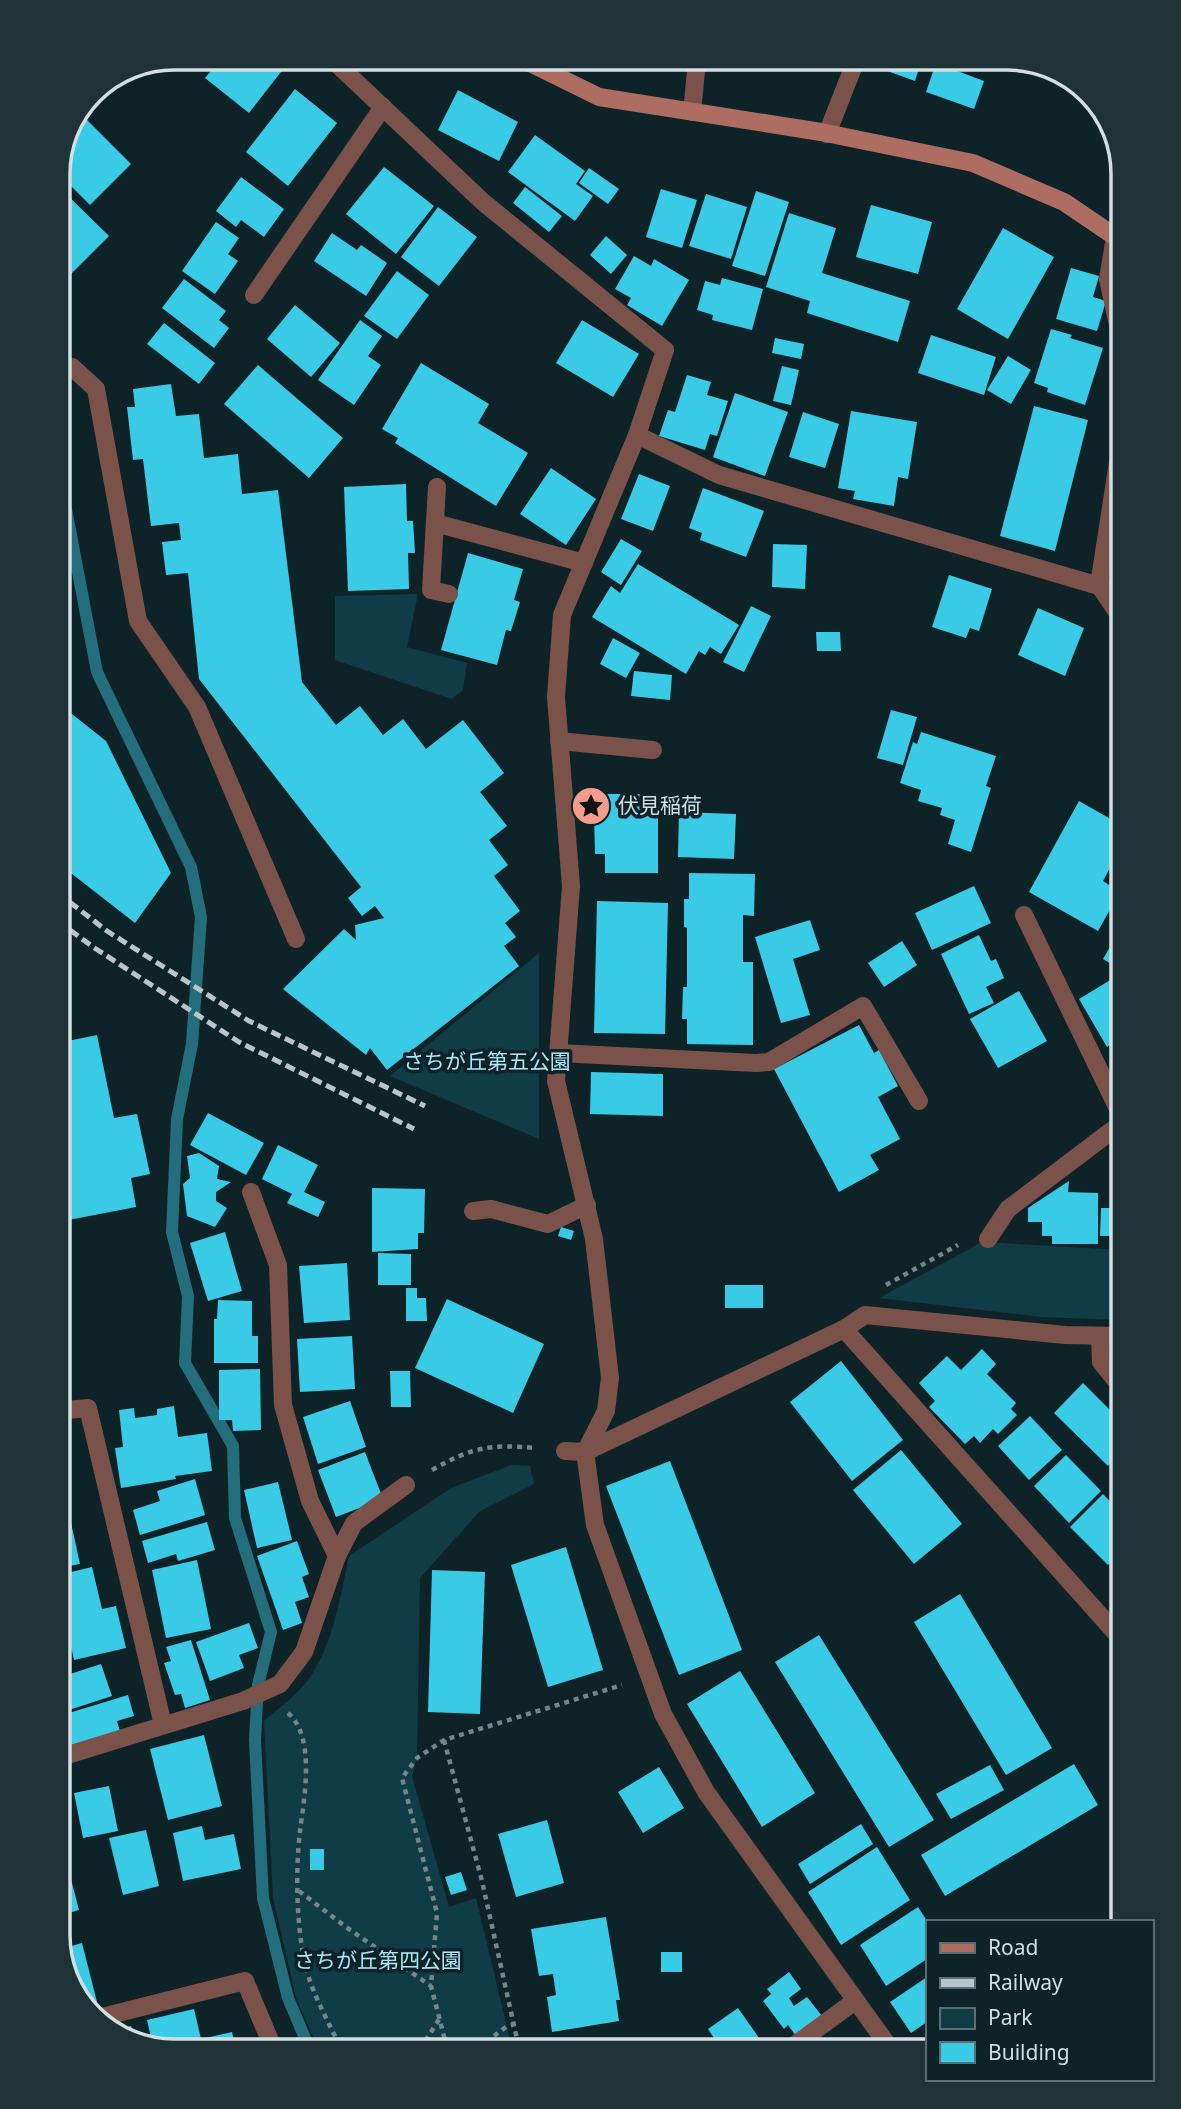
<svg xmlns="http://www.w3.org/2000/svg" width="1181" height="2109" font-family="'Noto Sans','Noto Sans JP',sans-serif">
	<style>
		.green { fill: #0f3c45 }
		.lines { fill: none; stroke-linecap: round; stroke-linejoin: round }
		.stream { stroke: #236d7c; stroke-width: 12 }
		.building { fill: #39cbe6 }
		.path { stroke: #75868a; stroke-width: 4.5; stroke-dasharray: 5 5; stroke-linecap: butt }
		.lane { stroke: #7a524a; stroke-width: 18 }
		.street { stroke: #7a524a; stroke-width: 18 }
		.secondary { stroke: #ad6d61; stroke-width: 18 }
		.rail { stroke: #b8c6ca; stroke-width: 5; stroke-dasharray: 10 5; stroke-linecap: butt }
		.labels { text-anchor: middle; stroke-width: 7; stroke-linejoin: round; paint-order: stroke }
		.poi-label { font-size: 21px; fill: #d2dfe2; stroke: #0e2328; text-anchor: start }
		.park-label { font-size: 21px; fill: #ade7f5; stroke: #0e2328 }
		.rim { fill: none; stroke: #d2dfe2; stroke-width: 3.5 }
	</style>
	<rect width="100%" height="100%" fill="#0e2328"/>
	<g class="green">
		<polygon points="418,594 407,647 467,663 463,690 452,699 335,660 335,596"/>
		<polygon points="539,953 539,1139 390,1076"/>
		<polygon points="982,1242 1123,1250 1123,1320 1041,1317 879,1298"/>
		<path d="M511 1465 530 1466 534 1484 480 1511 420 1578 417 1758 412 1776 449 1907 476 1898 512 2048 319 2050 296 1998 273 1898 264 1721C279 1708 296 1696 308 1680 333 1646 340 1597 349 1556L451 1488Z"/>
	</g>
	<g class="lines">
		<polyline class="stream" points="58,467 97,672 191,867 201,917 192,1044 177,1119 172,1232 188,1296 185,1363 233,1446 235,1518 271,1632 258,1685 255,1740 263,1898 288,1998 310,2050"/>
	</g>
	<g class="building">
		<polygon points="879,59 922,59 915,81 876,67"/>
		<polygon points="807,60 834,60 829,70"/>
		<polygon points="936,63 984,81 974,109 926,92"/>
		<polygon points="280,65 284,68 249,113 205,78 215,66"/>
		<polygon points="295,89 337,123 288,186 246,152"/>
		<polygon points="458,90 518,122 499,161 438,130"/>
		<polygon points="82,115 131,164 90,205 63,178 58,183 58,167"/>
		<polygon points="535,135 585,171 576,184 593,196 575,221 508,172"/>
		<polygon points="384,167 434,206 396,254 346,214"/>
		<polygon points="589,168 619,189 608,204 579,183"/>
		<polygon points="241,177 284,209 264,237 241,220 236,227 216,211"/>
		<polygon points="58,186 109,236 68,277 58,267"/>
		<polygon points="525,187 562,216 549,232 513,203"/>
		<polygon points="661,189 697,200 682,248 646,237"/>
		<polygon points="756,191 789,202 765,276 732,266"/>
		<polygon points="706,194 747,207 731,259 689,246"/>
		<polygon points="871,205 932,222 918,274 856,257"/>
		<polygon points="438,207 477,237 439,286 401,257"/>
		<polygon points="789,213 836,228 822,273 910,301 898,342 807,313 810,301 766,287"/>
		<polygon points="216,222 239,238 228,254 238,261 215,294 182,271"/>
		<polygon points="1003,228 1054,257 1008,339 957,309"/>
		<polygon points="332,233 357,250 361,245 387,263 366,296 314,261"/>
		<polygon points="606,236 627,255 611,274 590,255"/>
		<polygon points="634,256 651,266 654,259 689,280 662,326 627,305 631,298 615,289"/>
		<polygon points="1071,268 1099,276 1093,297 1106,301 1097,331 1056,319"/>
		<polygon points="397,271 429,295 397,339 364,316"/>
		<polygon points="722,278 763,289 752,330 712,320 713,315 697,310 705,281 720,285"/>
		<polygon points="184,279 226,311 219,320 229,328 214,348 162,308"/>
		<polygon points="295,305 340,343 311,377 267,339"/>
		<polygon points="360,320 382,336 368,356 381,365 354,405 318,380"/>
		<polygon points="582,320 639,354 613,397 556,363"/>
		<polygon points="164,323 215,363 199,384 147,344"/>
		<polygon points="1051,329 1072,335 1070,338 1103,348 1085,405 1047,392 1048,388 1034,383"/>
		<polygon points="931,335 996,357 984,395 918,373"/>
		<polygon points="775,338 804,344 801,359 772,353"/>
		<polygon points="1008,356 1031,370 1011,404 987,390"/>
		<polygon points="421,363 489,404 478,423 528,453 496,506 395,443 398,438 382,429"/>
		<polygon points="258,365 343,438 309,478 224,404"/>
		<polygon points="782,366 799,370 791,405 773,401"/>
		<polygon points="687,375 711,382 707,395 728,401 717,436 710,434 705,450 659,436 668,410 675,412"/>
		<polygon points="171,384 176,416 199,414 204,458 238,454 242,494 278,490 302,682 336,725 360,706 383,735 403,719 426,749 463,720 504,773 480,792 507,826 489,840 508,865 494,876 520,911 505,923 516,937 504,946 519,966 387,1070 370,1048 366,1055 283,989 344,929 356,940 355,925 384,918 375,906 362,916 348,898 361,887 199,679 188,573 166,575 162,542 181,540 179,523 151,526 143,459 133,460 127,407 135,407 133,389"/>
		<polygon points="735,393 788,412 765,476 713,457"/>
		<polygon points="1034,406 1088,420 1055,551 1000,536"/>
		<polygon points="851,411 917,422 908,479 898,477 894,506 853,499 855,491 838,488"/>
		<polygon points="803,412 839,424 825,468 789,457"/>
		<polygon points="551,468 596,499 566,545 520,514"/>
		<polygon points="639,474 670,486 653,531 621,519"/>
		<polygon points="406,484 407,521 413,521 415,553 408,553 409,589 348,591 344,487"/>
		<polygon points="703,488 764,511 746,557 700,540 702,533 689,528"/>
		<polygon points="621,539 642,551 621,585 601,572"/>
		<polygon points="773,544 807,545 805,589 772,587"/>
		<polygon points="468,553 523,569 514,600 520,602 511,631 506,630 497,665 441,650"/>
		<polygon points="638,564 739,625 721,654 710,647 705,655 699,651 686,674 592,617 611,586 620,593"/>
		<polygon points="949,575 992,589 979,631 970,628 966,638 932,627"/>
		<polygon points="751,606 771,616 744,672 723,662"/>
		<polygon points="1038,608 1084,628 1065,676 1018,655"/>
		<polygon points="816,632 840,632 841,651 817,651"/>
		<polygon points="613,638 640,653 626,678 600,664"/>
		<polygon points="634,671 672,675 670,700 631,696"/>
		<polygon points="58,703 106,741 171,873 135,923 58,863"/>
		<polygon points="891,710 917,717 903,765 877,758"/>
		<polygon points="921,732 996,756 986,786 991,788 971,852 948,844 955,820 940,815 942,808 918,801 921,790 900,783 913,742 917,744"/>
		<polygon points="604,794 658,794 658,873 605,873 605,854 595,854 594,816 604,816"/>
		<rect x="585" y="799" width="11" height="12"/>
		<polygon points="1079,801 1123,826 1123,844 1103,881 1120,892 1098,931 1029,892"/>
		<polygon points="679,812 736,814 734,859 678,857"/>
		<polygon points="689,873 755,874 754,916 743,915 743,962 753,962 753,1045 687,1044 687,1019 682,1019 683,987 687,987 687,928 684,927 684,899 689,899"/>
		<polygon points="974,886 991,923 932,950 915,913"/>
		<polygon points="597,901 668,903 665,1034 594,1033"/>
		<polygon points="810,920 820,950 793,959 810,1015 781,1023 755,937"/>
		<polygon points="979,935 991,961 996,959 1004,978 986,987 994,1003 969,1014 941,954"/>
		<polygon points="1115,938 1123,942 1123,971 1103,959"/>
		<polygon points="902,941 917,965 884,987 868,963"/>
		<polygon points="1117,976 1123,986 1123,1037 1107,1047 1079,999"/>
		<polygon points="1019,991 1047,1041 998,1068 970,1019"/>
		<polygon points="859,1025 874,1053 879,1050 898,1086 878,1097 900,1139 870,1155 879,1170 839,1192 774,1069"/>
		<polygon points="97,1035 114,1118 137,1114 150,1174 131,1178 136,1207 58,1222 58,1043"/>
		<polygon points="591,1072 663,1074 663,1116 590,1114"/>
		<polygon points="208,1113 264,1143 246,1175 190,1145"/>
		<polygon points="278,1145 318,1165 304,1192 325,1202 318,1217 287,1203 292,1194 262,1179"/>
		<polygon points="199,1153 219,1166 217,1179 231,1182 216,1192 216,1201 227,1208 215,1227 187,1216 183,1184 190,1178 187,1156"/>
		<polygon points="1117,1157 1123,1157 1123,1248 1110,1248 1110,1236 1100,1236 1101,1208 1110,1208 1110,1204 1117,1204"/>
		<polygon points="1069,1181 1068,1192 1098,1193 1098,1244 1052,1244 1052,1236 1042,1236 1042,1222 1028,1222 1028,1208"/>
		<polygon points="372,1188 425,1189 424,1233 418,1233 418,1249 372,1252"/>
		<polygon points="561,1227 574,1231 571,1240 558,1236"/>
		<polygon points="225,1232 242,1291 208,1301 190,1243"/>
		<polygon points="378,1253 411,1254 411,1285 378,1285"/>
		<polygon points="347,1263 350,1320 304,1323 299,1266"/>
		<rect x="725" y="1285" width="38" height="23"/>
		<polygon points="406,1288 417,1288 417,1298 426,1298 427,1321 406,1321"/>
		<polygon points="447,1299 544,1344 513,1413 415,1368"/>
		<polygon points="218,1300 252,1301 252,1336 258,1336 258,1363 214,1363 214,1319 217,1319"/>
		<polygon points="352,1336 355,1389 300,1392 297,1339"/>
		<polygon points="982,1349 996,1364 987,1374 1016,1403 1011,1409 1017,1415 998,1434 993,1429 980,1443 974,1436 965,1444 929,1407 935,1401 919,1383 947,1356 961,1370"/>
		<polygon points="841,1361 903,1440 852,1481 790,1402"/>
		<polygon points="260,1369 261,1430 233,1431 232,1420 219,1420 219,1370"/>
		<polygon points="390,1371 410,1371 411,1407 391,1407"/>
		<polygon points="1083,1383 1123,1423 1123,1450 1108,1466 1054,1413"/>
		<polygon points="350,1401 366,1447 318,1464 303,1417"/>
		<polygon points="174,1406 178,1437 207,1433 212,1471 175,1476 176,1479 121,1488 115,1448 123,1447 119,1410 134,1408 135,1418 157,1415 157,1409"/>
		<polygon points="1030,1416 1062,1450 1029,1480 998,1446"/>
		<polygon points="901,1450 962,1524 914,1564 853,1490"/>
		<polygon points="365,1452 383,1499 336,1517 318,1470"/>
		<polygon points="1066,1455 1101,1491 1069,1523 1034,1486"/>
		<polygon points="670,1461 742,1650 679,1675 606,1486"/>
		<polygon points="195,1479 205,1515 140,1535 133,1510 160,1501 157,1491"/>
		<polygon points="278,1482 292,1540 257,1548 244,1490"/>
		<polygon points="1103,1494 1123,1515 1123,1550 1108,1565 1070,1527"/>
		<polygon points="68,1509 80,1564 58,1568 58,1512"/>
		<polygon points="207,1522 215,1550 178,1561 176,1554 148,1563 142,1541"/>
		<polygon points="297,1541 309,1574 302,1577 309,1597 295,1602 302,1623 283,1630 257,1556"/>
		<polygon points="566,1547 603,1670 548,1687 511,1565"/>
		<polygon points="197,1560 211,1629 166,1638 152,1570"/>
		<polygon points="92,1567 102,1609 116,1606 126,1648 74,1660 58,1586 70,1584 67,1573"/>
		<polygon points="432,1570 485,1572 480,1714 428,1712"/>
		<polygon points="960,1594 1052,1748 1006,1775 914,1622"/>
		<polygon points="249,1623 258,1648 239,1655 244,1668 210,1681 196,1642"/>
		<polygon points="819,1635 934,1820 889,1847 775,1662"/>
		<polygon points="191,1640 210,1700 185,1708 181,1694 175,1695 164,1663 171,1661 166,1647"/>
		<polygon points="101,1664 112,1696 63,1712 61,1706 58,1707 58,1678"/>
		<polygon points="740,1671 815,1793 762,1827 687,1704"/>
		<polygon points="128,1695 134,1716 117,1721 120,1731 69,1746 59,1716"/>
		<polygon points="204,1735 222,1806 168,1820 150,1749"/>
		<polygon points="1074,1764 1098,1805 945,1896 921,1855"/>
		<polygon points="990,1765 1004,1790 951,1819 936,1794"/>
		<polygon points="659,1767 684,1808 643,1833 618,1792"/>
		<polygon points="109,1786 118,1831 83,1838 74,1793"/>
		<polygon points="547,1820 564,1883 516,1897 498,1834"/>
		<polygon points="861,1824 873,1844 810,1884 798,1864"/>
		<polygon points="202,1826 205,1840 234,1834 241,1869 183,1881 173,1833"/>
		<polygon points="58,1829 79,1910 58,1916"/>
		<polygon points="146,1830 159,1886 123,1895 109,1838"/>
		<polygon points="877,1847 910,1900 841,1945 808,1892"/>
		<rect x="310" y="1849" width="14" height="21"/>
		<polygon points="461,1872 467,1890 451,1895 445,1877"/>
		<polygon points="918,1907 927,1921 927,1959 886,1986 860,1945"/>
		<polygon points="606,1917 620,2000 616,2000 619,2021 552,2032 547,1997 556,1995 553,1974 539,1976 531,1929"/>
		<polygon points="82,1943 97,2002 87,2005 67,1980 61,1949"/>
		<rect x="661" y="1952" width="21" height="20"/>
		<polygon points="789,1972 801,1989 789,1998 794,2006 807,1997 822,2016 796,2036 788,2025 784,2029 763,2001 771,1994 767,1989"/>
		<polygon points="927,1977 927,2022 911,2033 890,2002"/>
		<polygon points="738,2008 764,2045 719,2046 708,2029"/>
		<polygon points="194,2009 201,2039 232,2032 236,2050 167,2051 153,2046 147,2020"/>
		<polygon points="131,2026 135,2040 111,2032"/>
	</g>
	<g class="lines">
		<g class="path">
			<polyline points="886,1285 958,1245"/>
			<path d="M432 1470C472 1447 490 1444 536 1448"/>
			<path d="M288 1713C316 1737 304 1799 300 1831 295 1873 296 1941 310 1981 318 2004 331 2027 341 2049"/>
			<polyline points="444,1740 482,1881 519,2048"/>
			<polyline points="299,1891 346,1927 431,1986"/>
			<polyline points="447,2048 431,1986 437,1913 402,1778 417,1758 444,1740 622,1685"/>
			<polyline points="478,2048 506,2027 512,2025"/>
			<polyline points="420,2049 440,2018"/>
		</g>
		<g class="lane">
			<polyline points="827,134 856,60"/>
			<polyline points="58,367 72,367 96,389 138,621 197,707 296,939"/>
			<polyline points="437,487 431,590 449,594"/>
			<polyline points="435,523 584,563"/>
			<polyline points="559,741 653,750"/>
			<polyline points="756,1063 769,1062 863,1006 919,1101"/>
			<polyline points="473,1211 491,1209 548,1224 587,1205"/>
			<polyline points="1100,1336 1101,1362 1123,1389"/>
		</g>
		<g class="street">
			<polyline points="337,64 483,202 665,350 637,435 562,615 556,697 571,886 556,1081 594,1239 610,1378 606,1411 585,1452 595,1525 663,1714 706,1792 887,2044"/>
			<polyline points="692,112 697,61"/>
			<polyline points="1115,237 1108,279 1122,343 1123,366"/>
			<polyline points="254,295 383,107"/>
			<polyline points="637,435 719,475 1123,593"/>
			<polyline points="1123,621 1099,585 1123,430"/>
			<polyline points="1024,915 1123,1119"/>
			<polyline points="558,1053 756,1063"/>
			<polyline points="251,1192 278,1265 283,1405 310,1501 337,1556"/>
			<polyline points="988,1239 1008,1209 1123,1122"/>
			<polyline points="844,1329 1123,1641"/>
			<polyline points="58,1411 88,1408 163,1725"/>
			<polyline points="565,1451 585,1452 844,1329 865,1315 1065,1335 1123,1336"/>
			<polyline points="58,1758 243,1701 280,1684 304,1652 337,1556 354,1523 406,1485"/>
			<polyline points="98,2018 245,1981 274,2050"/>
			<polyline points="795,2045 855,2001"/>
		</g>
		<polyline class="secondary" points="530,63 599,97 821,132 973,163 1064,202 1123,242"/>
		<g class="rail">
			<polyline points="58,893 107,931 249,1021 425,1106"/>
			<polyline points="58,921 93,947 239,1042 414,1129"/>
		</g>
	</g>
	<defs>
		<g id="sight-disc" transform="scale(2.0125)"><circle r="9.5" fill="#f49d8c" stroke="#0e2328"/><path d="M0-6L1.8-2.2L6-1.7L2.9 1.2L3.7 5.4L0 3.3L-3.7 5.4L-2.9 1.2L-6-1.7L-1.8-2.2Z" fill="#111"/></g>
	</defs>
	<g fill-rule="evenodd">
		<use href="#sight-disc" x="591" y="806"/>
	</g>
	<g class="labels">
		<g class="poi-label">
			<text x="618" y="813">伏見稲荷</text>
		</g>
		<g class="park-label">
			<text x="487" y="1069">さちが丘第五公園</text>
			<text x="378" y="1968">さちが丘第四公園</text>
		</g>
	</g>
	<path d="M0 0H1181V2109H0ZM174 70H1007A104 104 0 0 1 1111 174V1935A104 104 0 0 1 1007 2039H174A104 104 0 0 1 70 1935V174A104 104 0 0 1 174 70Z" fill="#1e3237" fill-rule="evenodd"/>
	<path class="rim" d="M174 70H1007A104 104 0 0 1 1111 174V1935A104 104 0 0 1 1007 2039H174A104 104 0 0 1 70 1935V174A104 104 0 0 1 174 70Z"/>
	<rect x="926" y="1920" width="228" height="161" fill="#0e2328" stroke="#5c6e72" stroke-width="2"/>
	<rect x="940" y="1943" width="35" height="10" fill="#ad6d61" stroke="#5c6e72" stroke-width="2"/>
	<text x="988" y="1955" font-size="21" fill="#d2dfe2">Road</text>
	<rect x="940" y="1978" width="35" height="10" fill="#b8c6ca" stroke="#5c6e72" stroke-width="2"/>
	<text x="988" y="1990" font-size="21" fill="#d2dfe2">Railway</text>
	<rect x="940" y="2008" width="35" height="21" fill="#0f3c45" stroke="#5c6e72" stroke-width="2"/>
	<text x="988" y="2025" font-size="21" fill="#d2dfe2">Park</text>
	<rect x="940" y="2042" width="35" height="21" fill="#39cbe6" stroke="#5c6e72" stroke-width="2"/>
	<text x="988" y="2060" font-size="21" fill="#d2dfe2">Building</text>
</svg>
